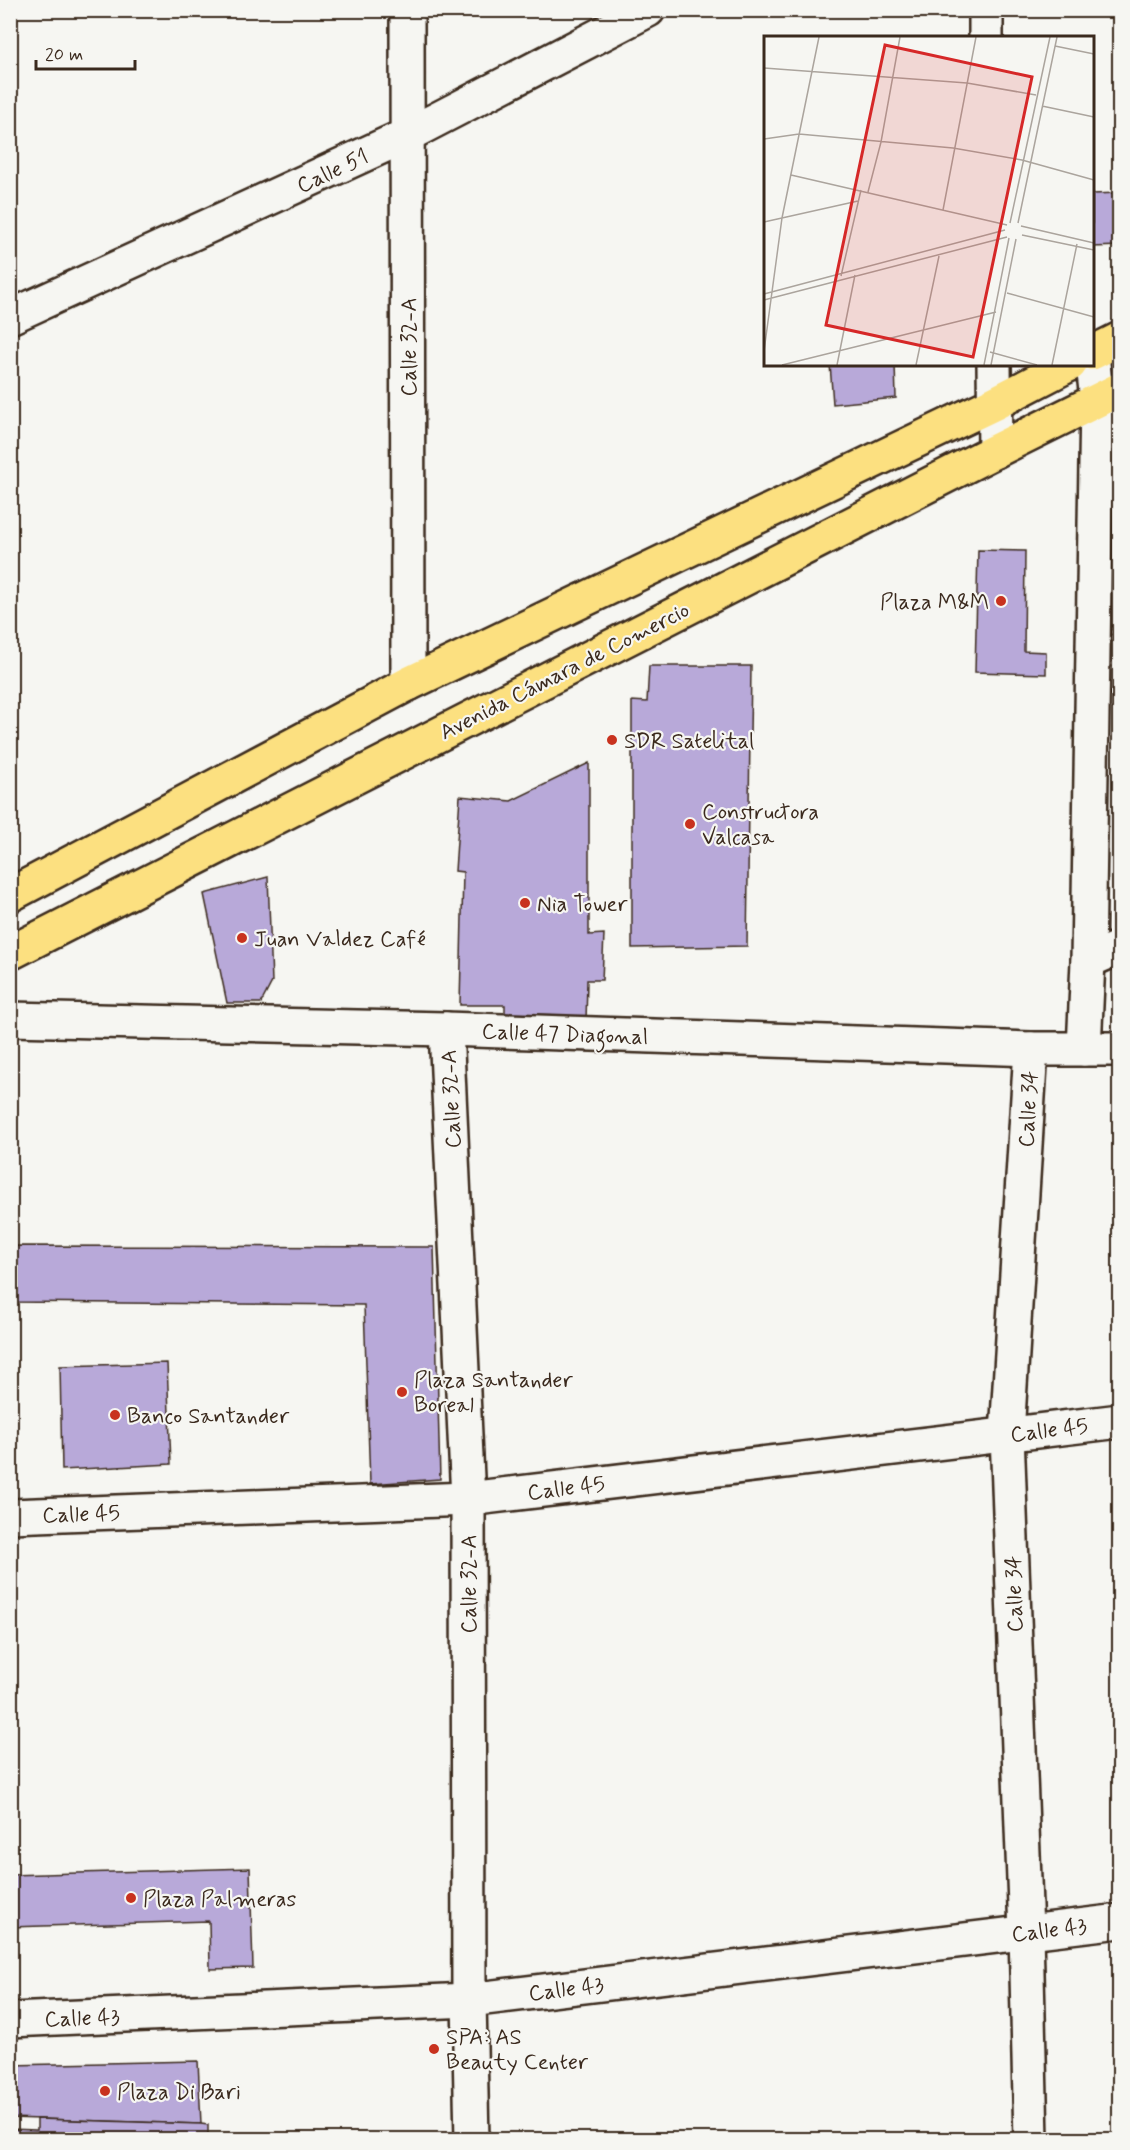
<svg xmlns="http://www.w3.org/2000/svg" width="1130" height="2150" font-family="Mynerve,sans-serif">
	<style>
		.building { fill: #b8a9d9; stroke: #3b2a1e; stroke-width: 1.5 }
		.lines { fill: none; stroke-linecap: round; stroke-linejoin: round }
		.minor-casing { stroke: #3b2a1e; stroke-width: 38 }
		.major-casing { stroke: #3b2a1e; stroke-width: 38 }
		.minor { stroke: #f6f6f2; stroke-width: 33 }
		.major { stroke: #fce080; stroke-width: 33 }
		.poi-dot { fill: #c8321e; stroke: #f6f6f2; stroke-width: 2 }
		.labels { text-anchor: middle; stroke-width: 4.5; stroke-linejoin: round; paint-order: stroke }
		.street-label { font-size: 22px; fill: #3b2a1e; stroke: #f6f6f2 }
		.poi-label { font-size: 22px; fill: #3b2a1e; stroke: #f6f6f2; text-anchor: start }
		.inset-road { fill: none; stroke: #aba49d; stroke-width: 1.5 }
		.view { fill: #d62828; fill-opacity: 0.15; stroke: #d62828; stroke-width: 3 }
		.inset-edge { fill: none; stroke: #3b2a1e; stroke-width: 3 }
	</style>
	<rect width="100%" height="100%" fill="#f6f6f2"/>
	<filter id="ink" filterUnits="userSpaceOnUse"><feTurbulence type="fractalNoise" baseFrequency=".0167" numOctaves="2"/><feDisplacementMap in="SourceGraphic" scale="12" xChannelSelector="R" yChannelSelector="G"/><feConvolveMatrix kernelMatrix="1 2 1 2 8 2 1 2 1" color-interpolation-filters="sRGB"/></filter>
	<g filter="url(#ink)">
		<g class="building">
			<polygon points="1120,193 1120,246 1092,247 1092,194"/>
			<polygon points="830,364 895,364 896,398 833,404"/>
			<polygon points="978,550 1025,551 1024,651 1046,652 1046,674 975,672"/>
			<polygon points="649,666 751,666 747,946 632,948 632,701 647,702"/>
			<polygon points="589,763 589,935 604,934 602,980 587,980 586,1022 505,1021 505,1005 460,1005 463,872 455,871 460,796 511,801"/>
			<polygon points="268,877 272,982 261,1003 227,1003 204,894"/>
			<polygon points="10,1246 434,1247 440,1479 370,1484 364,1305 10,1302"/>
			<polygon points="167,1363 171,1464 62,1470 60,1366"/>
			<polygon points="250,1868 253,1968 210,1969 209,1921 10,1927 10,1875"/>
			<polygon points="198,2061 201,2124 10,2118 10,2065"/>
			<polygon points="37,2119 201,2124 208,2125 208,2140 10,2140 10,2129 37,2130"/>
		</g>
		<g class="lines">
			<g class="minor-casing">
				<g id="minor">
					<polyline points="407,10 408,684"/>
					<polyline points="986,10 986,38"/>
					<polyline points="10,317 407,135 648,10"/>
					<polyline points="994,364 995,451"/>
					<polyline points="1088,961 1120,947"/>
					<polyline points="10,1019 446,1029 1031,1049 1120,1049"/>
					<polyline points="446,1029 468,1499 469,2000 472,2140"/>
					<polyline points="1031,1049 1007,1434 1026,1932 1031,2140"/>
					<polyline points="1084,1049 1088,961 1097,400 1092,355"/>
					<polyline points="10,1516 468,1499 1120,1421"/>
					<polyline points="10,2020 469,2000 1120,1921"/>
				</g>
			</g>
			<g class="major-casing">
				<g id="major">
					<polyline points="1092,353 1120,339"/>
					<polyline points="10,895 408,684 995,403 1070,364"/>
					<polyline points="10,953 995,451 1120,389"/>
				</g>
			</g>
			<use href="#minor" class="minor"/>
			<use href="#major" class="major"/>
		</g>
	</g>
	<g class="poi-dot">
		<circle cx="1001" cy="601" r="6"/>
		<circle cx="612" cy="740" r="6"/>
		<circle cx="690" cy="824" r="6"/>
		<circle cx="525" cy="903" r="6"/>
		<circle cx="242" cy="938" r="6"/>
		<circle cx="402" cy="1392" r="6"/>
		<circle cx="115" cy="1415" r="6"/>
		<circle cx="131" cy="1898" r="6"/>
		<circle cx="434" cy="2049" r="6"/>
		<circle cx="105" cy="2091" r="6"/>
	</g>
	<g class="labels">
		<g class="street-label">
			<text transform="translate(332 170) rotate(-25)" y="8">Calle 51</text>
			<text transform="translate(408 347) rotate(-90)" y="8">Calle 32-A</text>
			<text transform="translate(564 670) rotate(-27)" y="8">Avenida Cámara de Comercio</text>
			<text transform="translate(565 1033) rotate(2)" y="8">Calle 47 Diagonal</text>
			<text transform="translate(450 1099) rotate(-93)" y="8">Calle 32-A</text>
			<text transform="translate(1027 1109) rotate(-87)" y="8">Calle 34</text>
			<text transform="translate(1049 1429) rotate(-7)" y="8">Calle 45</text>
			<text transform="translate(566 1487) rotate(-7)" y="8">Calle 45</text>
			<text transform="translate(81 1513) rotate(-2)" y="8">Calle 45</text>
			<text transform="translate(468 1584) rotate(-90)" y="8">Calle 32-A</text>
			<text transform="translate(1013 1594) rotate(-92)" y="8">Calle 34</text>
			<text transform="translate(1049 1929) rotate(-7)" y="8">Calle 43</text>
			<text transform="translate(566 1988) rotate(-7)" y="8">Calle 43</text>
			<text transform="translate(82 2017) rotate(-2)" y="8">Calle 43</text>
		</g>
		<g class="poi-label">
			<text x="989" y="609" text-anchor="end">Plaza M&amp;M</text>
			<text x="624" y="748">SDR Satelital</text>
			<text x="702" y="819">Constructora<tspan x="702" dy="25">Valcasa</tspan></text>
			<text x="537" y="911">Nia Tower</text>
			<text x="254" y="946">Juan Valdez Café</text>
			<text x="414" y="1387">Plaza Santander<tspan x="414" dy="25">Boreal</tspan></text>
			<text x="127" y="1423">Banco Santander</text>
			<text x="143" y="1906">Plaza Palmeras</text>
			<text x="446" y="2044">SPA: AS<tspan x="446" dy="25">Beauty Center</tspan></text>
			<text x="117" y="2099">Plaza Di Bari</text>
		</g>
	</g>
	<g transform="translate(764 36)">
		<rect width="330" height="330" fill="#f6f6f2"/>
		<path class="inset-road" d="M291 10 330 18M0 32 203 47 272 59M278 70 330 81M0 103 35 98 189 112 258 124 330 144M27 139 243 189M104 156 117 106 136 1M179 174 212 1M0 186 94 165M246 187 286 1M254 187 293 1M257 190 330 207M258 199 330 214M77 240 97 154M243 257 330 281M0 258 241 194M0 264 243 201M0 315 18 182 55 1M226 316 273 329M18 329 232 276M73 329 91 239M152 329 175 220M220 329 245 202M227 329 252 203M288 329 313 208"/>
		<path class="view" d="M121 9 268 41 209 321 62 289Z"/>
		<rect width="330" height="330" class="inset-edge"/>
	</g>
	<rect width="1130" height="2150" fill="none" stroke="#f6f6f2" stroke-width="36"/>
	<rect x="18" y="18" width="1094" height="2114" fill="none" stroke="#3b2a1e" stroke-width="2" filter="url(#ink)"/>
	<path d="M36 60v9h99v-9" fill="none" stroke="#3b2a1e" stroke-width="3"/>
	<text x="45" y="60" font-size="18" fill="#3b2a1e" stroke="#f6f6f2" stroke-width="4.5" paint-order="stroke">20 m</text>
</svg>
